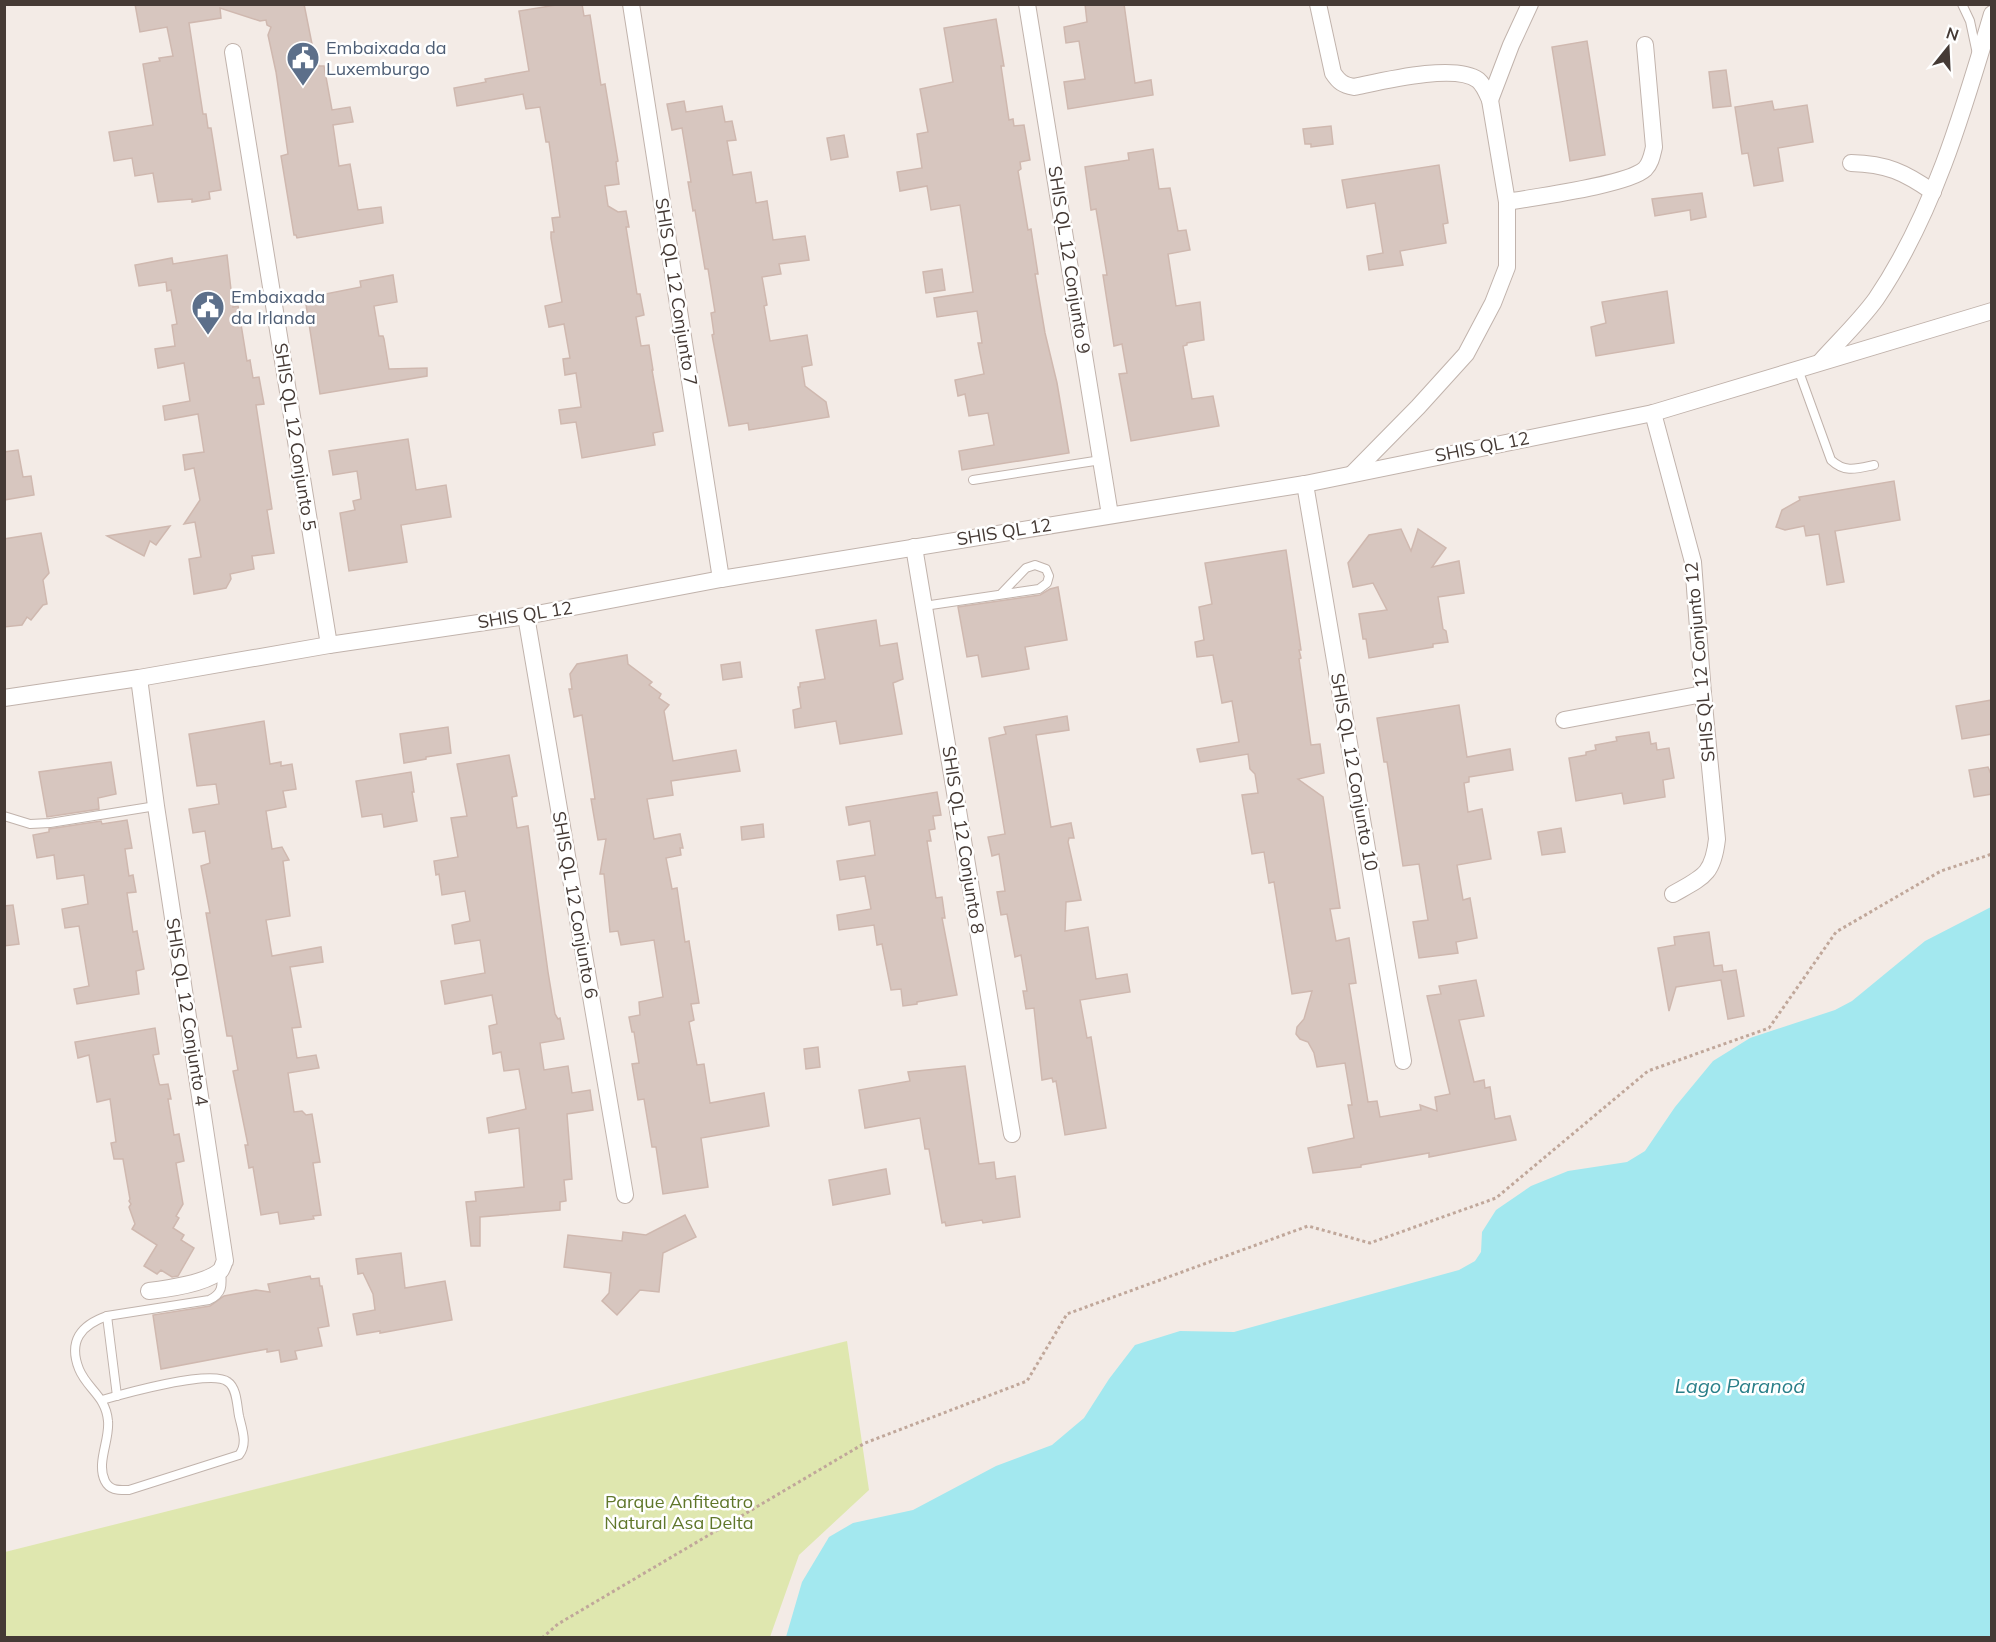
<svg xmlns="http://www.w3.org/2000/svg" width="1996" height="1642" font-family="Mulish,sans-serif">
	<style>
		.green { fill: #dfe7af }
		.water { fill: #a3e8ef }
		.building { fill: #d7c6bf; stroke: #cfb8af; stroke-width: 1.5 }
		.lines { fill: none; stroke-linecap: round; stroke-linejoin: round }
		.lane-casing { stroke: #c1b3ac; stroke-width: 10 }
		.street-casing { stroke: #c1b3ac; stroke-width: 18 }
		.path { stroke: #c0a79a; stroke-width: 3; stroke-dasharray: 3 3; stroke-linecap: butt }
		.lane { stroke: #fff; stroke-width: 8 }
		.street { stroke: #fff; stroke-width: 16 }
		.labels { text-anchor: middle; stroke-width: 5; stroke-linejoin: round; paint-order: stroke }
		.service-label { font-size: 18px; fill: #4e5e75; stroke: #fff; text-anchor: start }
		.street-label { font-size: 18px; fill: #453a35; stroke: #fff }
		.park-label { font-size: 18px; fill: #5f762a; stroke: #fff }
		.water-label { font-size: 20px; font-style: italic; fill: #287e88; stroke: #fff }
	</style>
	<rect width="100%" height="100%" fill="#f3ebe6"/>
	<polygon class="green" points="847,1341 869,1490 799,1555 770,1637 5,1637 5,1552"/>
	<polygon class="water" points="1991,907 1991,1637 786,1637 802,1582 829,1537 853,1523 913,1510 996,1466 1052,1445 1084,1418 1109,1379 1135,1345 1180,1331 1234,1332 1459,1270 1475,1261 1481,1252 1482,1232 1496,1210 1531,1186 1568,1171 1627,1162 1645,1151 1675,1107 1713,1061 1750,1038 1835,1010 1852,1001 1925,941"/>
	<g class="building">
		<polygon points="135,4 304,4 316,64 318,64 319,66 324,66 332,110 350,107 353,122 333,125 339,166 350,164 358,210 381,207 383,223 297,238 296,235 294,235 281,156 288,154 276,72 268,35 271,27 267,25 266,20 260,21 220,8 221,18 189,23 203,114 206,114 208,128 211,128 221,190 209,192 210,199 192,202 192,199 158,202 153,173 135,176 132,158 114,161 109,132 153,125 143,64 160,61 159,58 173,56 167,27 140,32"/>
		<polygon points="562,4 582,4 584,16 590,15 601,85 605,84 618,161 616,162 619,184 605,186 608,206 618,212 626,211 629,227 626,227 637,294 640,294 644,315 636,317 641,346 649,345 653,370 652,370 663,431 653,433 655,445 582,458 576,422 561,424 559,410 581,407 576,373 565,375 563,359 570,358 564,324 549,327 545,306 562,302 551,238 551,232 554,232 552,218 560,217 549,142 546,142 540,107 526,109 523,94 457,106 454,88 486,82 485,79 529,71 519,11"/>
		<polygon points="1085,4 1124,4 1135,83 1151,80 1153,95 1068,109 1064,82 1085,79 1079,41 1066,43 1064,27 1087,22"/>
		<polygon points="996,19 1004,66 1001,66 1009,120 1013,119 1014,126 1024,125 1030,160 1020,162 1021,169 1018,171 1028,230 1031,229 1038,274 1035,274 1045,333 1057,383 1069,453 962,470 959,451 994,445 988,413 969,416 965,394 958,396 955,380 984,374 978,343 982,343 977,311 937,317 934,298 973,292 960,205 931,210 927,186 900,191 897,172 922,168 917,134 928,132 920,89 953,82 944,28"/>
		<polygon points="1587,41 1605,155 1570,161 1552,47"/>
		<polygon points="1726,70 1731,106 1713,108 1709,72"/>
		<polygon points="684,101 686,112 722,106 725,122 732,121 736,140 727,141 733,175 751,172 756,203 767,201 773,240 805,236 809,260 779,264 781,274 762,277 767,305 764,306 770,341 807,335 812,365 802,367 805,386 826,402 829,417 749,430 748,423 729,426 712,335 714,334 711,313 715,312 708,269 705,269 695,210 693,211 688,182 691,182 682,128 672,130 667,104"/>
		<polygon points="1772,101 1774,110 1807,105 1813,142 1778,148 1783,181 1754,186 1748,153 1742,154 1735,107"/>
		<polygon points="1331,126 1333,144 1311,147 1311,144 1305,144 1303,129"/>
		<polygon points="844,135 848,157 831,160 827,138"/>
		<polygon points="1153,149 1159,189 1170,188 1178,231 1186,230 1190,250 1168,254 1176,306 1200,302 1204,340 1187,343 1187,345 1183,346 1192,399 1213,396 1219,426 1131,441 1119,374 1127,373 1122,344 1114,346 1103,275 1107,275 1096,209 1091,210 1085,167 1129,160 1128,153"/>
		<polygon points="1439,165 1448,223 1443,224 1446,243 1400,251 1403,265 1369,270 1367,256 1383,253 1375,203 1347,208 1342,180"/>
		<polygon points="1702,193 1706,217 1691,220 1690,210 1655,216 1652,199"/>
		<polygon points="227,255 233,307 238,306 247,361 250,360 253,378 259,377 264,404 256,405 272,509 267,510 274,553 252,556 254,569 230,574 231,579 226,588 194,594 189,559 201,557 195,522 184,524 200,500 194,468 185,470 183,455 204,452 198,414 165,420 163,406 190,401 184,363 158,368 155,349 175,346 172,325 177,324 171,290 167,291 166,282 139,286 135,265 172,258 173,264"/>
		<polygon points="942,269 945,290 926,293 923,272"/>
		<polygon points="393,275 397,302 374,306 379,336 383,336 384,339 389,369 427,368 427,376 320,394 305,298 361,287 360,281"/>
		<polygon points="1667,291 1674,343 1596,356 1591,327 1606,323 1602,302"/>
		<polygon points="408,439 416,490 446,485 451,517 401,525 407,562 349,571 340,513 355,510 353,501 361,499 357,471 333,475 329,451"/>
		<polygon points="18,450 23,477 31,476 34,495 4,500 4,452"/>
		<polygon points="1894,481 1900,520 1835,531 1844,582 1827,585 1819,534 1806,536 1804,526 1785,530 1776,527 1782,510 1800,500 1799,497"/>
		<polygon points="170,526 156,545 150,541 144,556 107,536"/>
		<polygon points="1401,529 1411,551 1418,529 1446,548 1432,567 1459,561 1464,593 1438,597 1443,629 1446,631 1448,642 1433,644 1433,647 1369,658 1366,639 1363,639 1359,614 1387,610 1373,583 1353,587 1348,563 1369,535"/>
		<polygon points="41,533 49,573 43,580 47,604 43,605 31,620 27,617 22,625 4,627 4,539"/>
		<polygon points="1286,550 1301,650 1299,650 1301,658 1299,659 1311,745 1320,744 1324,773 1298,779 1323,797 1340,908 1330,909 1336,941 1349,938 1356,983 1349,984 1368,1102 1377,1101 1380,1117 1421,1110 1420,1105 1437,1111 1435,1097 1450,1094 1427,996 1441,994 1439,986 1476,980 1484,1016 1459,1020 1474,1082 1484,1080 1485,1088 1490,1087 1495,1119 1510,1116 1516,1140 1429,1157 1429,1153 1361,1165 1361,1167 1313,1173 1308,1148 1354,1138 1348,1105 1352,1105 1345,1063 1317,1067 1314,1053 1308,1042 1300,1039 1296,1034 1297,1027 1304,1019 1312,991 1292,994 1274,882 1269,883 1264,852 1252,854 1242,795 1258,793 1255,774 1250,769 1248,754 1200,762 1197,749 1239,742 1232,701 1222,703 1213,655 1197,657 1195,642 1204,640 1199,607 1212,604 1205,563"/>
		<polygon points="1058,587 1067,640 1025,647 1029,669 982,677 978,655 967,657 958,607 1040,595 1050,589"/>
		<polygon points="876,620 880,646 897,643 903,679 893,683 902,734 840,744 836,721 795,728 793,710 801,708 798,687 800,687 800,683 825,679 816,630"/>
		<polygon points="627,655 628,664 652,682 649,685 661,694 659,698 669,705 664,711 673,761 736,750 740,771 671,781 673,795 647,799 654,839 680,834 683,848 680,848 681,855 666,858 672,889 677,888 685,942 689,941 699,1003 691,1004 694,1020 689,1022 697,1065 704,1064 710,1103 764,1093 769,1126 701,1138 708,1187 663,1194 656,1147 652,1147 644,1099 638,1100 632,1064 639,1063 634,1032 632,1032 629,1017 640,1015 639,1002 663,997 654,940 621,945 618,931 610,932 604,874 600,874 606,839 598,840 591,799 595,799 582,715 574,717 569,689 572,689 570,674 577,664"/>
		<polygon points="740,662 742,677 723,680 721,665"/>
		<polygon points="1992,700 1992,734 1962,739 1956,706"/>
		<polygon points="1459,705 1467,757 1510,749 1513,770 1469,777 1469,782 1464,783 1468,812 1482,809 1491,859 1457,865 1463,900 1470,898 1477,938 1456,942 1458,953 1419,958 1413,922 1428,920 1419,864 1403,866 1387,762 1384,762 1377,718"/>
		<polygon points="1067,716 1069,730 1036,735 1051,827 1071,823 1074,838 1069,838 1068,842 1081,900 1066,902 1065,931 1088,927 1096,979 1127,974 1130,992 1080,1000 1087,1038 1091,1037 1106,1128 1065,1135 1056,1081 1053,1082 1052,1078 1042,1080 1034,1008 1026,1009 1023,991 1027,991 1021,955 1015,957 1007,914 1001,915 997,892 1005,891 999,854 992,856 988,837 1005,834 989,738 1006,734 1004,727"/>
		<polygon points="264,721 270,764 281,762 281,766 292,764 296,789 283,791 286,807 266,811 272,849 282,847 289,860 283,861 290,916 266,920 272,956 321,947 323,962 290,967 301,1027 292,1028 297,1058 316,1055 319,1068 288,1073 294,1112 302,1111 306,1115 312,1114 320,1162 313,1163 321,1215 313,1216 314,1219 280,1224 278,1212 261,1215 253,1167 249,1168 245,1145 248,1145 233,1071 238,1070 232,1036 227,1036 206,913 210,913 201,866 210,863 205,831 193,833 189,809 219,804 216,784 197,786 189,734"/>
		<polygon points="448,727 451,753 426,757 426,759 404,763 400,734"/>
		<polygon points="1649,732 1651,744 1656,743 1657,750 1669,748 1674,778 1663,780 1665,797 1624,804 1622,793 1576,801 1569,758 1586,755 1586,752 1596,750 1595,745 1617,741 1616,737"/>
		<polygon points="509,755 517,796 512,797 517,828 528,826 548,972 555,1014 558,1019 560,1018 564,1039 540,1043 544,1070 568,1066 572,1093 590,1090 593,1110 567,1114 572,1179 564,1180 566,1201 560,1202 560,1210 480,1217 480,1246 471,1246 466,1202 476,1201 475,1192 524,1187 519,1128 489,1133 487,1118 526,1109 519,1069 504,1071 501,1052 493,1054 489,1026 497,1024 492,995 445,1004 441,981 485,973 480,940 455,944 452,925 470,921 465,891 442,895 439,874 436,875 434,861 458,857 451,818 467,816 457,764"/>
		<polygon points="111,762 116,794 98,798 99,809 47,817 39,772"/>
		<polygon points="1988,767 1992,777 1992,794 1974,797 1969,770"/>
		<polygon points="411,772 414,792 412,792 417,821 384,827 382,814 362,817 356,781"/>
		<polygon points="937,792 941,815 933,816 935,829 929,830 931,841 927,841 936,898 942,897 945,918 942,918 957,995 917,1002 917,1004 903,1006 901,989 891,990 882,944 877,945 874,925 839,930 837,915 871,909 865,876 840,880 837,861 875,855 870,821 849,825 846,807"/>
		<polygon points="127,820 132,848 125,849 129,876 133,875 136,892 127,893 133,932 137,931 144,969 136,971 139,994 77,1004 74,989 89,986 79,926 65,928 62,909 88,904 84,875 57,879 54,855 37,858 33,835 49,832 49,829 101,821 102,824"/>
		<polygon points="763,824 764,837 742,840 741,827"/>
		<polygon points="1561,828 1565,852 1542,855 1538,832"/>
		<polygon points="13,905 19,944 4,946 4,906"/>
		<polygon points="1709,932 1714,966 1722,965 1723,972 1736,970 1744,1016 1728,1019 1721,980 1676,987 1669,1011 1658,948 1675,945 1674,937"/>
		<polygon points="155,1028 159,1054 153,1055 159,1083 160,1085 168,1084 171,1099 168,1099 174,1135 179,1134 184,1161 176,1163 183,1204 176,1216 179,1218 173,1228 184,1235 181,1240 194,1248 178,1276 172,1277 161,1270 157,1274 144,1266 157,1245 132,1229 135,1224 129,1207 131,1204 129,1201 130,1199 123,1159 114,1159 111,1143 116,1142 110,1099 97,1102 89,1055 78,1058 75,1042"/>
		<polygon points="818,1047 820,1067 806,1069 804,1049"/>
		<polygon points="965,1066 979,1164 994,1162 996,1179 1015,1176 1020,1217 983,1223 982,1220 946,1226 945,1222 942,1223 929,1149 925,1149 920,1118 865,1128 859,1090 910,1081 908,1072"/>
		<polygon points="886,1169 890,1194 833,1205 829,1180"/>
		<polygon points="685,1215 696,1237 663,1253 659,1292 640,1290 617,1315 602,1301 609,1293 611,1273 564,1267 568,1235 622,1241 623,1232 646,1235"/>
		<polygon points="401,1253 405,1288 445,1281 452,1320 380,1333 380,1331 357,1335 353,1314 375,1310 373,1294 363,1273 358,1274 356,1259"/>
		<polygon points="310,1276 311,1279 319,1278 320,1286 322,1286 329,1326 318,1328 322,1346 295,1351 297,1359 281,1362 279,1350 267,1352 267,1349 161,1369 153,1315 210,1306 224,1296 256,1290 270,1292 268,1284"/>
	</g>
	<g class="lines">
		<g class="lane-casing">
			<g id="lane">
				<polyline points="1962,4 1970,21 1977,54"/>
				<path d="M1798 369 1831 460C1845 473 1856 469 1874 465"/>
				<polyline points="973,480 1101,460"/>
				<polyline points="924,606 1039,589 1047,583 1049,576 1046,569 1035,565 1026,568 1001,594"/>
				<polyline points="4,816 30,824 50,823 156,806"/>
				<polyline points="107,1316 117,1396"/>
				<path d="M102 1400C123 1394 212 1369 228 1382 237 1388 237 1406 239 1416 242 1429 248 1444 239 1455L129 1490C119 1490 110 1491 105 1481 96 1463 110 1440 108 1421 106 1396 87 1389 79 1369 68 1341 81 1325 107 1316L209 1300C224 1293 222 1284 221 1270"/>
			</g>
		</g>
		<g class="street-casing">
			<g id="street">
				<polyline points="631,4 721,579"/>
				<polyline points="1027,4 1110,515"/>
				<path d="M1318 4 1333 73C1339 82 1343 85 1354 87 1383 81 1455 63 1478 80 1484 85 1487 93 1490 100L1507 202V267L1493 303 1466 354 1418 407 1353 473"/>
				<polyline points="233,52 329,645"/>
				<polyline points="1490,100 1511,45 1530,4"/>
				<path d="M1851 163C1887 164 1904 172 1933 192"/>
				<path d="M1507 202C1534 197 1628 185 1645 169 1651 163 1652 155 1654 147L1645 45"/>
				<path d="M1821 361C1839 341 1860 321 1876 299 1933 215 1963 112 1992 14"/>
				<path d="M1653 413 1693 562 1703 694 1717 839C1713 875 1703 877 1673 894"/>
				<polyline points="1305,484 1403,1061"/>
				<polyline points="914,547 1012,1134"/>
				<polyline points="526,616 625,1195"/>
				<path d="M139 678 156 806 225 1261C224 1262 222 1269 221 1270 208 1283 167 1289 149 1291"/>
				<polyline points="4,698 139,678 329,645 526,616 721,579 1305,484 1653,413 1992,311"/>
				<polyline points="1564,720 1703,694"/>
			</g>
		</g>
		<polyline class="path" points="542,1638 558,1624 865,1443 1027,1381 1067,1314 1308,1226 1370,1243 1496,1198 1648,1071 1769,1028 1836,932 1941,871 1992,854"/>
		<use href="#lane" class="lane"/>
		<use href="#street" class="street"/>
	</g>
	<defs>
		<g id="civic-pin" transform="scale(1.725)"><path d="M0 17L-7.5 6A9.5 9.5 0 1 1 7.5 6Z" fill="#5c6f8a" stroke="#fff"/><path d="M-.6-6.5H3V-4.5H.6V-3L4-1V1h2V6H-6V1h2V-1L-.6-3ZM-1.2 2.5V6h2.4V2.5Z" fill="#fff"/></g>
	</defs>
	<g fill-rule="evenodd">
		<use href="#civic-pin" x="303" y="58"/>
		<use href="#civic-pin" x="208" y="307"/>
	</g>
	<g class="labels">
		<g class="service-label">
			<text x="326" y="54">Embaixada da<tspan x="326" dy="21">Luxemburgo</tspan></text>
			<text x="231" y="303">Embaixada<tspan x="231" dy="21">da Irlanda</tspan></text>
		</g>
		<g class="street-label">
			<text transform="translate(1069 260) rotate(81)" y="6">SHIS QL 12 Conjunto 9</text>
			<text transform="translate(676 292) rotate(81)" y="6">SHIS QL 12 Conjunto 7</text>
			<text transform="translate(295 437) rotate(81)" y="6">SHIS QL 12 Conjunto 5</text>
			<text transform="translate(1482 447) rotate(-11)" y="6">SHIS QL 12</text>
			<text transform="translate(1004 532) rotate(-9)" y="6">SHIS QL 12</text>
			<text transform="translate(525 615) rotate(-9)" y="6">SHIS QL 12</text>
			<text transform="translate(1700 662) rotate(-95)" y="6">SHIS QL 12 Conjunto 12</text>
			<text transform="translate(1354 772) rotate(80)" y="6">SHIS QL 12 Conjunto 10</text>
			<text transform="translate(963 840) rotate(81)" y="6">SHIS QL 12 Conjunto 8</text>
			<text transform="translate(575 905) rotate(80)" y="6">SHIS QL 12 Conjunto 6</text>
			<text transform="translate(187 1012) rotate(81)" y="6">SHIS QL 12 Conjunto 4</text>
		</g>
		<g class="park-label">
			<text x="679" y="1508">Parque Anfiteatro<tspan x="679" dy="21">Natural Asa Delta</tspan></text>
		</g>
		<g class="water-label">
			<text x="1740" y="1393">Lago Paranoá</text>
		</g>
	</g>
	<rect width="1996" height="1642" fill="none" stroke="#453a35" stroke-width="12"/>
	<g transform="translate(1948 48) rotate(18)" stroke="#ffffff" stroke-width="4.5" paint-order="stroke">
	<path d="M0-4.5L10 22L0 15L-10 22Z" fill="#453a35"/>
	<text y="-9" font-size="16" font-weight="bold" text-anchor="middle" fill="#453a35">N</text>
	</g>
</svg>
